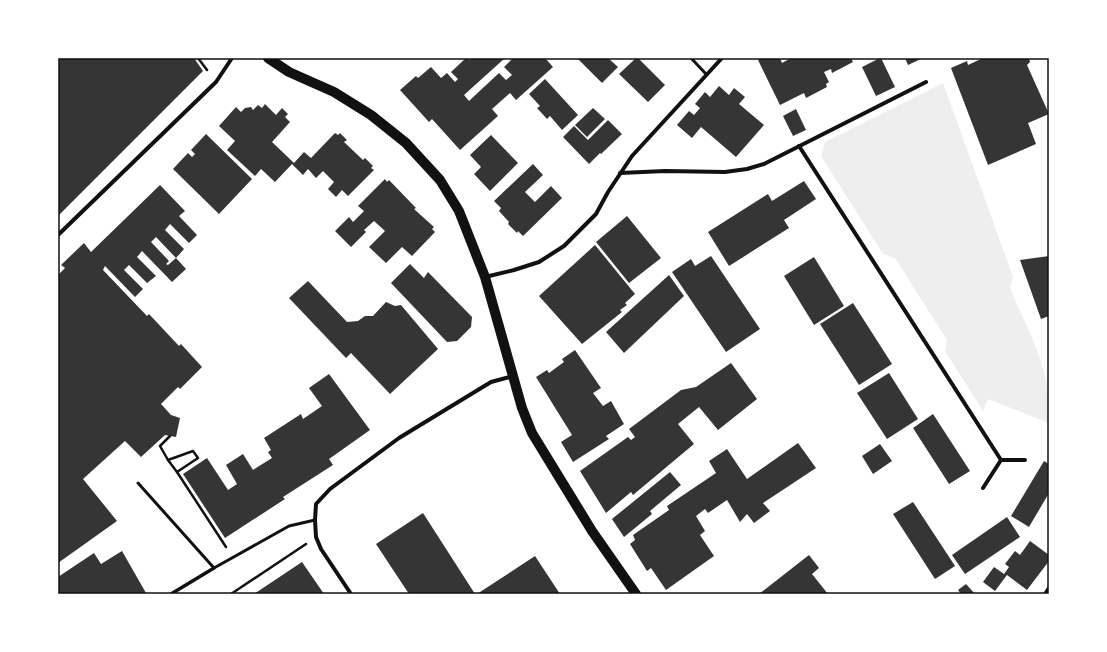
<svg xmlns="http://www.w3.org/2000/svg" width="1107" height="652" font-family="Barlow,sans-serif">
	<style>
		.green { fill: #eee }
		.building { fill: #353535 }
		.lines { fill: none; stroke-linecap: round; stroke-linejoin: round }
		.path { stroke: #111; stroke-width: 2.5 }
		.service { stroke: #111; stroke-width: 3 }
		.pedestrian { stroke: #111; stroke-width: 3.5 }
		.minor { stroke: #111; stroke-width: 4 }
		.primary { stroke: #111; stroke-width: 10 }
		.neatline { fill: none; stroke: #111; stroke-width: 1.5 }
	</style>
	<rect width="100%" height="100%" fill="#fff"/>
	<path class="green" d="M943 83 1013 277 1010 288C1022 317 1039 348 1046 380 1050 394 1049 408 1049 423L988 399 983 411 945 351 947 340 895 258 883 254 821 156 825 142Z"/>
	<g class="building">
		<polygon points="58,58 194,58 203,71 58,216"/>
		<polygon points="466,58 470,60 472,58 505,58 464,95 469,101 499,73 506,80 512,75 504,67 513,58 545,58 553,67 516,100 510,93 492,109 498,116 460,150 432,119 429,122 400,90 416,76 418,78 431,67 441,78 447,73 455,82 458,79 451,72"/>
		<polygon points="577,58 608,58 618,67 602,83"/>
		<polygon points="636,58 638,58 665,85 648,102 619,74"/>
		<polygon points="761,58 780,58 782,63 791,58 851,58 853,62 832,73 831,69 824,72 829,82 826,84 827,87 806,98 804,93 780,105 758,60"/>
		<polygon points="880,58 881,58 895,87 876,96 862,67"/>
		<polygon points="905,58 923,58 908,65"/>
		<polygon points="983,58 1029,58 1030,62 1027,65 1049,114 1028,123 1036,144 988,165 951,68 967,61 968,65"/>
		<polygon points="545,79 578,115 562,130 550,116 547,119 537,108 540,106 529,94"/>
		<polygon points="719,86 729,95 734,88 745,97 739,104 764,125 736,157 701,127 692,138 677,125 689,111 694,115 700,108 695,104 705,92 710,97"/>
		<polygon points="265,104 276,115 282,108 288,114 285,117 290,122 272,142 294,163 304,152 311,158 335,133 338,135 340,133 347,140 344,142 363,160 365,158 373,166 371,168 374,170 348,196 342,190 336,197 328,189 334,182 323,171 316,178 308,169 303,175 292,164 275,182 261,169 255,176 227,150 235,141 219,126 236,107 241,112 245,108 251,107 253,110 258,105 262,108"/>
		<polygon points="593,108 605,119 587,137 575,125"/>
		<polygon points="796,109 806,130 793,136 783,116"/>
		<polygon points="608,120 622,134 601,154 600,153 589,164 563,137 574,126 588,140"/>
		<polygon points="206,134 252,179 219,214 173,169 188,153 192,157 195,154 191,150"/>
		<polygon points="491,135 518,163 490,191 474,174 481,167 470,155"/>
		<polygon points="533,164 543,175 525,192 535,202 551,186 562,198 523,236 518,231 517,233 508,224 509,222 499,211 501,208 494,201"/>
		<polygon points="385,179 387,182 389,180 416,208 414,209 434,227 432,229 435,232 412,256 402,247 386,263 369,247 385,231 374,221 364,230 366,232 351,247 335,231 349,217 353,222 364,211 358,206"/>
		<polygon points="804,181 816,199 784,220 789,228 729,266 708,232 768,194 772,201"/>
		<polygon points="160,185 185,211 179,216 197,235 189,243 170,224 165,230 184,249 176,258 156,237 151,242 169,261 166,264 168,265 176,258 186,269 172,282 142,251 137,257 156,276 147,283 129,265 124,270 143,289 135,297 105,266 103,270 147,316 149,314 179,346 181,344 202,367 180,389 178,387 161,404 171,415 180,418 176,437 165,435 141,457 125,441 83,479 117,521 58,563 58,275 65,268 61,265 84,243 91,252"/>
		<polygon points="627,216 661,258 629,283 596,242"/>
		<polygon points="595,245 635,294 625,303 627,305 620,310 622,312 582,344 539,296"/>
		<polygon points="711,256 760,329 726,352 672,272 691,259 695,266"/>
		<polygon points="1049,256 1049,316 1041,319 1020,260"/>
		<polygon points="814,257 844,306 814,325 784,276"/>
		<polygon points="410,264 424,278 428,272 472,317 471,327 457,341 447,342 391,283"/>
		<polygon points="669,275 684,296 624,353 606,332"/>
		<polygon points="308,281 347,322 358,321 365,316 373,316 386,302 395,306 401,305 438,349 390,394 351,353 346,358 289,298"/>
		<polygon points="853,303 892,364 859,385 820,324"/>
		<polygon points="575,350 601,388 593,393 603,406 611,401 624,424 606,436 609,439 573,462 561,442 572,435 536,377 547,370 549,373 564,362 562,359"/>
		<polygon points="731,363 757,399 718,430 699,407 678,424 694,444 633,495 631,492 606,513 580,471 628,437 631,440 635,437 629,429 681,390 696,387"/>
		<polygon points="889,373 918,419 887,439 857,393"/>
		<polygon points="329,374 370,430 329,459 333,465 283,497 285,499 225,538 183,474 207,458 228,490 237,484 226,465 243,454 253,470 272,458 268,452 271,450 264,438 301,414 303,419 322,406 309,388"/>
		<polygon points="933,414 970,471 949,484 913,428"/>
		<polygon points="798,443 816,468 763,503 770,511 754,523 747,514 740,522 727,500 708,513 705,509 696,516 705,531 700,535 714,556 666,590 651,568 647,571 630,544 635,540 633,535 669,510 667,506 716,473 709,461 727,449 747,479"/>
		<polygon points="880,444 892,461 873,474 862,456"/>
		<polygon points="1044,461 1049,464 1049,493 1029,527 1011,516"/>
		<polygon points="670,472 681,485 650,511 652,514 624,537 612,519"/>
		<polygon points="913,502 955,566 935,579 893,514"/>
		<polygon points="423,513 475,594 409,594 376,544"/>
		<polygon points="1007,517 1020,537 965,574 952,555"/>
		<polygon points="1030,541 1049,555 1049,561 1027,590 1007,575 995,591 983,582 994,567 1004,574 1009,567 1005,564 1015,551 1020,555"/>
		<polygon points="122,551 146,593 58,594 58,577 94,553 101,564"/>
		<polygon points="809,555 819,568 812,574 828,594 759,594"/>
		<polygon points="535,556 560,594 477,594"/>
		<polygon points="302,562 324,594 254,594"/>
		<polygon points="966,584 975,594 961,594 958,590"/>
	</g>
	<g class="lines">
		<g class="path">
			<polyline points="198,58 207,70"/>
			<polyline points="170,436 160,446 168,460 193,451 198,458 177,472"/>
			<polyline points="168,460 177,472 226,547"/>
			<polyline points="231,594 306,544"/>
		</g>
		<g class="service">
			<polyline points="691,58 706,74"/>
			<polyline points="138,483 214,568 289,526 315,520"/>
		</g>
		<polyline class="pedestrian" points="171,594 214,568"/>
		<g class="minor">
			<polyline points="799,146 1001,460"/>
			<polyline points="620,173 665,171 725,172 747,169 764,164 926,82"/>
			<polyline points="58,235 216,82 232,58"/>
			<polyline points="485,277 514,270 539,262 564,246 596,214 608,192 632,156 722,58"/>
			<polyline points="983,488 1001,460 1025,460"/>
			<polyline points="351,594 321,549 316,537 315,520 316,504 330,489 399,438 491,382 513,376"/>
			<polyline points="1045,594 1049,588"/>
		</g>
		<polyline class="primary" points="268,58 289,72 334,92 371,115 406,143 440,180 459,211 485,277 522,408 532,433 592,531 636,594"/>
	</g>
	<rect width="1107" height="652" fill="none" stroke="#ffffff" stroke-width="118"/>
	<rect x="59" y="59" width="989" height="534" class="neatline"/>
</svg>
